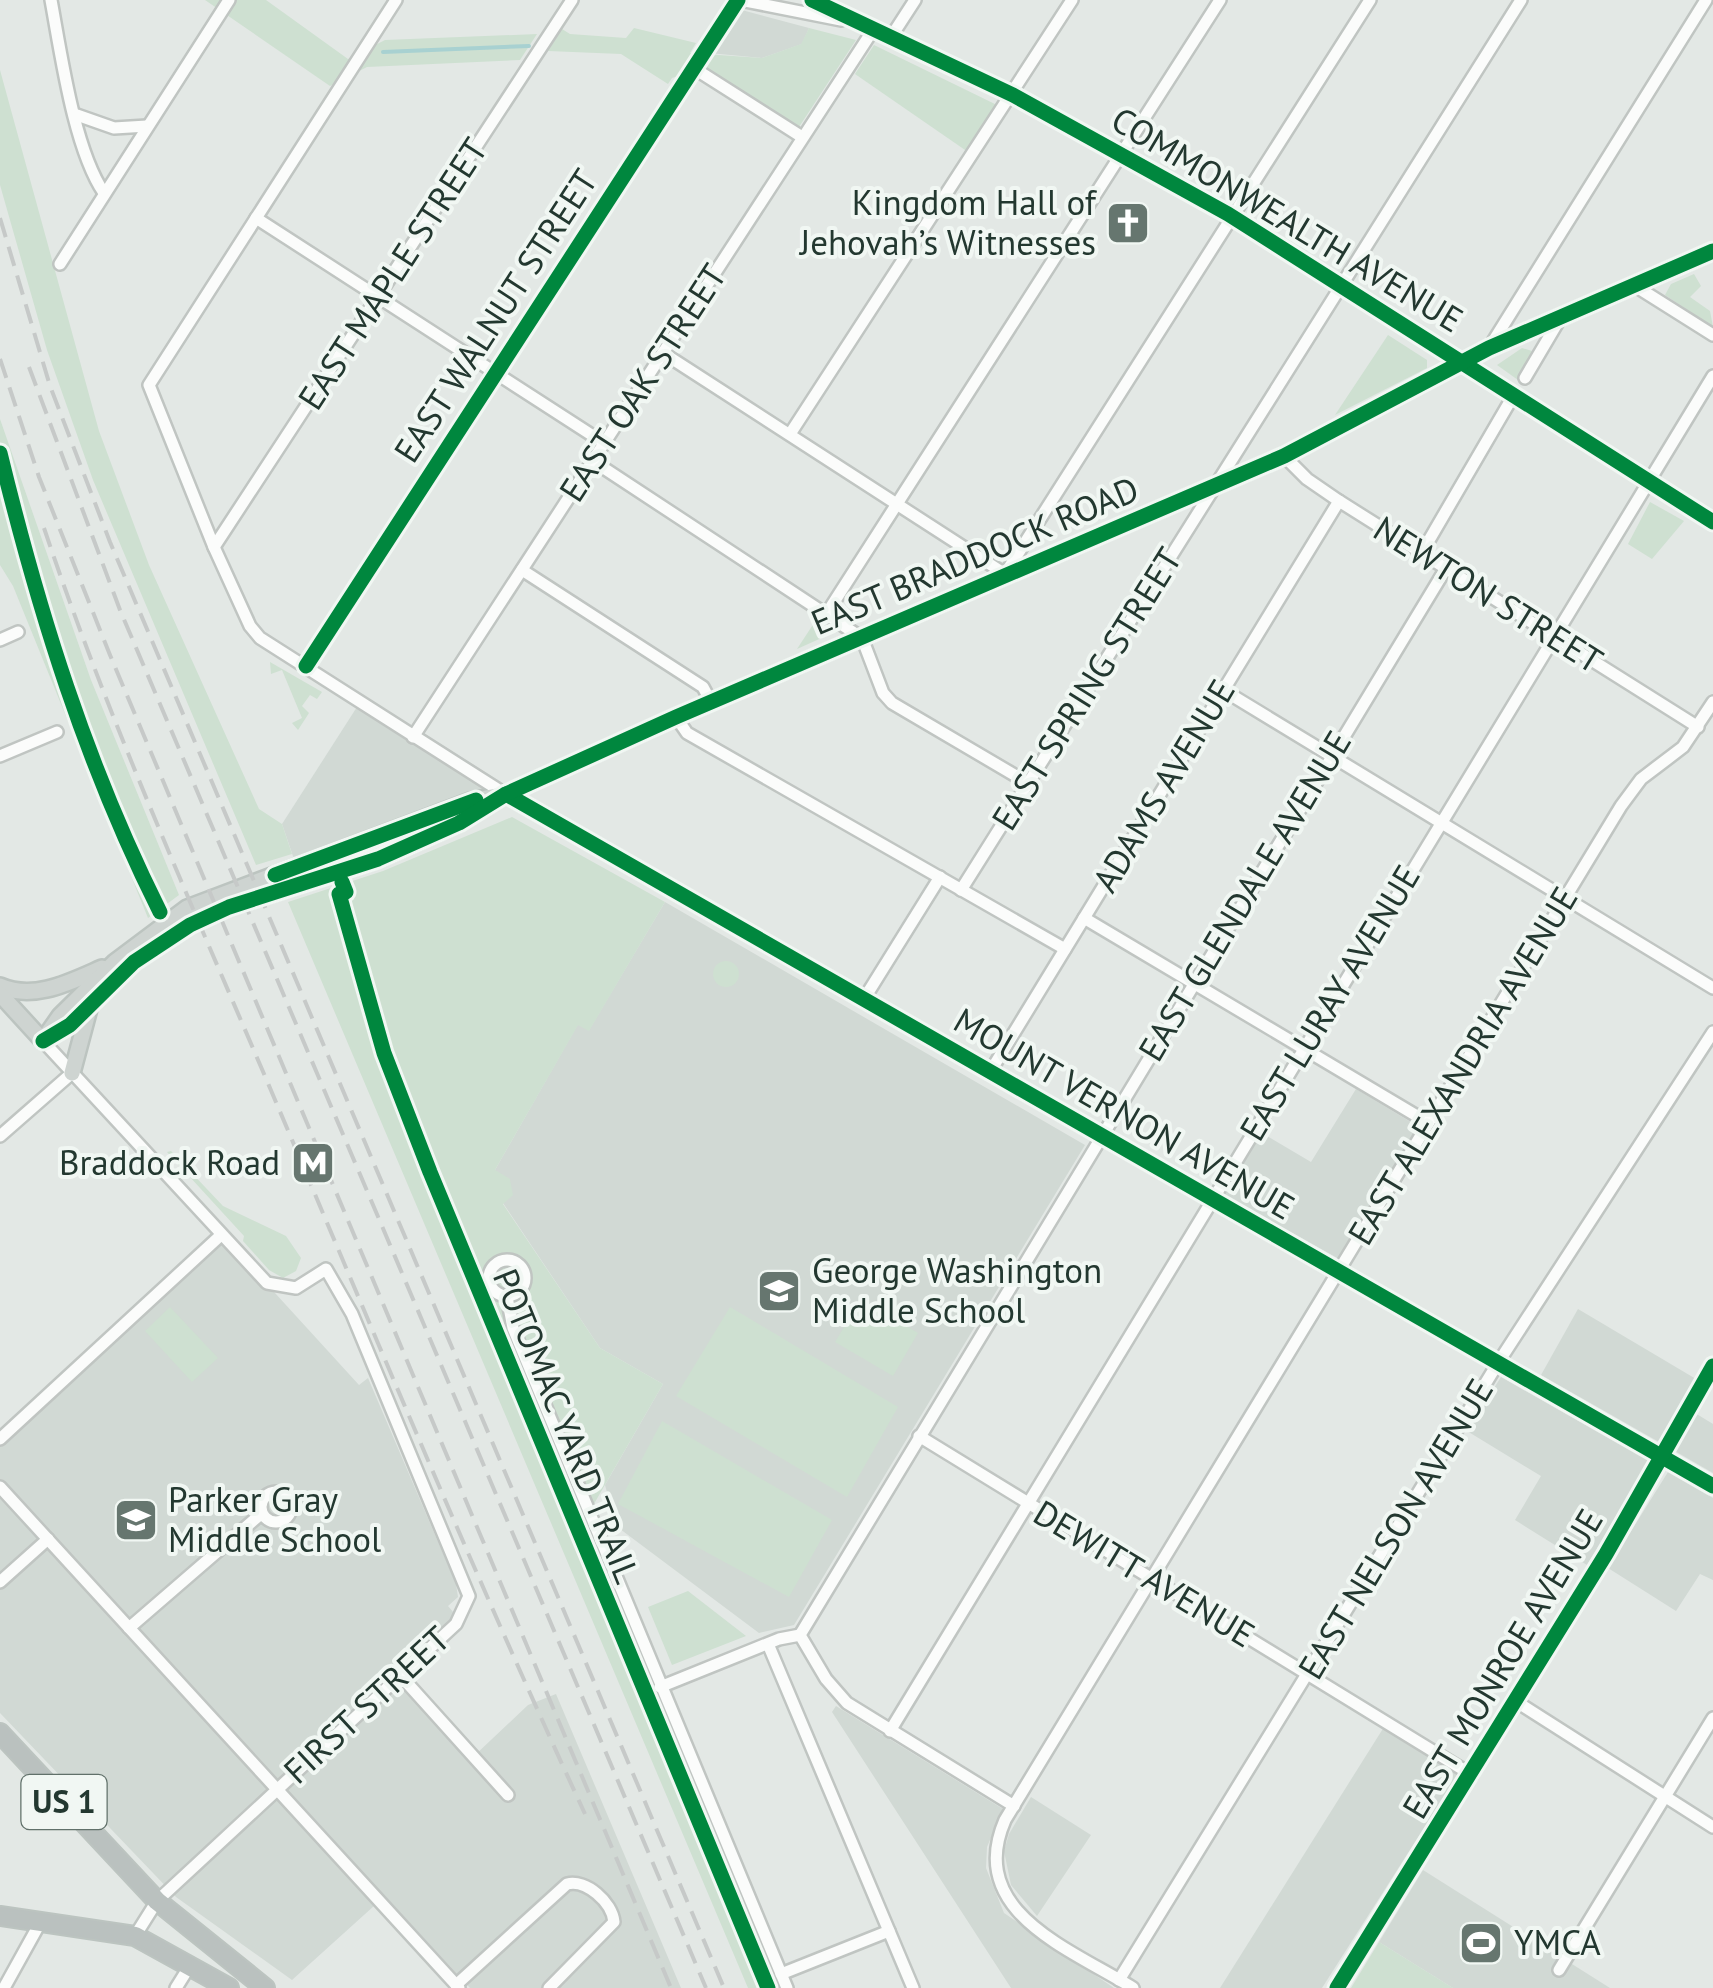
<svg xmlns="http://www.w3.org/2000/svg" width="1713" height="1988" font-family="'PT Sans',sans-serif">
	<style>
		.built { fill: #d1d9d4 }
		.green { fill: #cee0d1 }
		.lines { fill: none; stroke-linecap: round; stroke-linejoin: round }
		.stream { stroke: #a8d1d1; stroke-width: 4 }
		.minor-casing { stroke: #c0c5c2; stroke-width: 16 }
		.major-casing { stroke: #bcc4c0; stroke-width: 20 }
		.highway-casing { stroke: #bcc4c0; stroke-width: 22 }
		.minor { stroke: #fbfcfb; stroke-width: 11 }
		.major { stroke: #ced4d1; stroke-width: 15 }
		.highway { stroke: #bac1bf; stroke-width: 18 }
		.rail { stroke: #c6c9c8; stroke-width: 4; stroke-dasharray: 20 10; stroke-linecap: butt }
		.cycleway-casing { stroke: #f1f7f3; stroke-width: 21 }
		.cycleway { stroke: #00873e; stroke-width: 15 }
		.labels { text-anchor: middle; stroke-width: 8; stroke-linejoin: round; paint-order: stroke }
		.shield { fill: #f1f7f3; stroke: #61716a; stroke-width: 2.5 }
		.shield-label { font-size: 32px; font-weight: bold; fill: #233830 }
		.poi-label { font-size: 35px; fill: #233830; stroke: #f1f7f3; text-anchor: start }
		.street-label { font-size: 35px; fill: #233830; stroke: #f1f7f3 }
	</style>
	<rect width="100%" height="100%" fill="#e3e8e5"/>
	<g class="built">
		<polygon points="738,9 809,28 802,44 762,58 709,53"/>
		<polygon points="364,696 501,782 296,865 282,824"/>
		<polygon points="665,902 1085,1145 794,1625 759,1633 616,1526 605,1485 663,1384 600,1348 503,1203 495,1170 578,1024 589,1030"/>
		<polygon points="1356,1089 1419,1127 1339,1259 1224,1195 1262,1133 1311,1162"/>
		<polygon points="222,1235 359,1385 368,1378 456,1584 458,1597 448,1606 459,1619 401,1674 474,1756 528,1705 556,1694 681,1988 470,1988 385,1896 292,1980 176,1897 0,1713 0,1441"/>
		<polygon points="1578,1309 1696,1379 1659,1442 1541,1375"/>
		<polygon points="1501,1377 1649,1461 1587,1565 1515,1520 1541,1476 1467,1431"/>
		<polygon points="1695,1413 1713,1424 1713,1473 1673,1450"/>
		<polygon points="1668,1472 1713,1498 1713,1580 1700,1574 1676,1611 1608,1568"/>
		<polygon points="836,1706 1003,1809 987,1847 986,1868 1004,1913 1114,1988 1011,1988 832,1712"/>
		<polygon points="1384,1727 1459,1773 1322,1988 1220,1988"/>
		<polygon points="1031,1797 1091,1835 1037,1916 1011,1885 1004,1851 1009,1834"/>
		<polygon points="1423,1870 1610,1988 1453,1988 1379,1942"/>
	</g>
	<g class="green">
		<polygon points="205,0 266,0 348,59 385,40 537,34 520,60 367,67 330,86"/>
		<polygon points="634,28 696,43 690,53 762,58 801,44 809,28 856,40 799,127 705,67 672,78 668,84 621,54 548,51 562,29 570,34 626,38"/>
		<polygon points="874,45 999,106 968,152 855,74"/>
		<polygon points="0,70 99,431 149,565 259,809 282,824 292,854 256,865 93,480 47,350 0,185"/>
		<polygon points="1694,274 1701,286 1690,297 1710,311 1713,327 1665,295 1671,284"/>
		<polygon points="1388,335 1427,360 1427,368 1335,415"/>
		<polygon points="1522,348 1532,351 1518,380 1497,365"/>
		<polygon points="0,419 91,680 179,895 148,918 13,586 0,565"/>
		<polygon points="1650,502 1684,521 1652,559 1628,544"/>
		<polygon points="816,620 826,628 826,636 797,649"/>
		<polygon points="270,662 322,692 317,699 310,695 302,706 309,713 298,730 292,723 302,718 282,670 271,674"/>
		<polygon points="512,817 665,902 589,1031 578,1025 495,1170 510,1179 513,1195 503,1204 600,1348 663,1384 579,1530 772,1988 748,1988 288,902 383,871"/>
		<circle cx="726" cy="974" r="13"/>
		<polygon points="171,1151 223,1206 286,1236 301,1258 296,1271 283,1278 269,1270 243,1241 244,1236 167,1152"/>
		<polygon points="861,1299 918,1333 893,1376 835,1342"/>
		<polygon points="170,1307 218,1358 192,1382 145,1331"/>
		<polygon points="730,1307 898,1407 847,1497 676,1396"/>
		<polygon points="662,1421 832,1520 789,1597 618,1504"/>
		<polygon points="688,1591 746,1636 672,1665 648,1607"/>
		<polygon points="1379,1942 1453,1988 1351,1988"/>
	</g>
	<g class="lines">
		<polyline class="stream" points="383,52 529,46"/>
		<g class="minor-casing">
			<g id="minor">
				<path d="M51 0C61 54 74 149 104 193"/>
				<polyline points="396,0 149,385 214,547 250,626 260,638 505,794"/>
				<polyline points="740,0 841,20"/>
				<polyline points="812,0 1013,95 1228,214 1713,522"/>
				<polyline points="891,37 915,0"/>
				<polyline points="692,67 802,137"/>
				<polyline points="77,115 114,128 147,126"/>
				<polyline points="256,218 604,443"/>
				<polyline points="60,264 229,0"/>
				<polyline points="1632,284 1713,335"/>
				<polyline points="1489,348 1706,0"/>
				<polyline points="663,353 1005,574 1370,0"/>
				<polyline points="1525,378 1561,317"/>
				<polyline points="790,434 1072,0"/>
				<polyline points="1284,456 1307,479 1339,501 1698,727"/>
				<polyline points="593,461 862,638 883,693 892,703 1028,783"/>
				<polyline points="214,547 572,0"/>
				<polyline points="1421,554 1512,398"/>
				<polyline points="522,570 703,687 711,702"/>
				<polyline points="827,613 1220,0"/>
				<polyline points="0,640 18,632"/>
				<polyline points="306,666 738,0"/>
				<polyline points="1223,690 1713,988"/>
				<polyline points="676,717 687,733 1065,949"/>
				<polyline points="413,737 873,30"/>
				<polyline points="0,756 57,732"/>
				<polyline points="961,890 1521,0"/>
				<polyline points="1084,918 1427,1122"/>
				<polyline points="864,999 940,877"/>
				<polyline points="43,1041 267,1283 296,1288 326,1269 352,1314 469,1596 456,1624 157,1901 135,1936"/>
				<polyline points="990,1072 1339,501"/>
				<polyline points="0,1136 72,1073"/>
				<circle cx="507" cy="1278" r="18"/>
				<polyline points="507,1297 513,1328 787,1988"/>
				<polyline points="919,1436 1472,1775"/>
				<polyline points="0,1439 221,1235"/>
				<polyline points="0,1487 459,1988"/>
				<circle cx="276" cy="1507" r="15"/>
				<polyline points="0,1582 48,1539"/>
				<polyline points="129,1628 262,1513"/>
				<polyline points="768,1644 913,1988"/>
				<polyline points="400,1675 508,1795"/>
				<polyline points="660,1687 779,1639 800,1635"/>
				<polyline points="1517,1702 1713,1827"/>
				<polyline points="890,1731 1713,376"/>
				<polyline points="1014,1806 847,1703 826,1679 800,1635 1445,570"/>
				<polyline points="1559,1970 1713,1718"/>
				<polyline points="781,1974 889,1931"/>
				<polyline points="1119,1980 1498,1363 1713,1032"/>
				<path d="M456 1985 567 1884C586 1879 612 1902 614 1922L549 1988"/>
				<polyline points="4,1988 40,1923"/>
				<polyline points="176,1988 191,1964"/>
				<path d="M1133 1988C1071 1949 965 1912 1005 1820L1621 806 1641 779 1683 747 1713 702"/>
				<polyline points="1337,1988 1606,1554 1713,1366"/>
			</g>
		</g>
		<g class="major-casing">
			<g id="major">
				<polyline points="506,794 1713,1486"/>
				<path d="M0 986C34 1001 70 982 102 968"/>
				<polyline points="0,994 43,1041"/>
				<polyline points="46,1036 60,1016 115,962 187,908 470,801 502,795"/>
				<polyline points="43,1041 70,1025 134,962 190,925 229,907 378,859 459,823 506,794 676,717 1284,456 1489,348 1713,251"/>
				<polyline points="72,1073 89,1009"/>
			</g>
		</g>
		<g class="highway-casing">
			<g id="highway">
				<polyline points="0,1733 157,1901 265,1988"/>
				<polyline points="0,1916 135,1936 229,1988"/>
			</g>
		</g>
		<use href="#minor" class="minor"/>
		<use href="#major" class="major"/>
		<use href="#highway" class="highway"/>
		<g class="rail">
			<polyline points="0,218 50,386 110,542 724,1988"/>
			<polyline points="0,359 39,477 110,655 671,1988"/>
			<polyline points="29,367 120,610 706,1988"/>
			<path d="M44 528C108 719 191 903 270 1088 373 1331 474 1574 585 1814"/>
		</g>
		<g class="cycleway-casing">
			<g id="cycleway">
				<polyline points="812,0 1013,95 1228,214 1713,522"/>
				<path d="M0 453C39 613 86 764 160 912"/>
				<polyline points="306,666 738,0"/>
				<polyline points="506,794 1713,1486"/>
				<polyline points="275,875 476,800"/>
				<polyline points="342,882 346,892 339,894 384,1053 430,1172 768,1988"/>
				<polyline points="43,1041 70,1025 134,962 190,925 229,907 378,859 459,823 506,794 676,717 1284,456 1489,348 1713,251"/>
				<polyline points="1337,1988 1606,1554 1713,1366"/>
			</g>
		</g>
		<use href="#cycleway" class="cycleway"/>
	</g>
	<defs>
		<g id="church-square" transform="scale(2.25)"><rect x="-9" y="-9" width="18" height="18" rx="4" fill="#66766f" stroke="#f1f7f3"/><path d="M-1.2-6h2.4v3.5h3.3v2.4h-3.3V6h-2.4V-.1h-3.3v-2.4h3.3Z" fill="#fff"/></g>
		<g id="metro-square" transform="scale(2.25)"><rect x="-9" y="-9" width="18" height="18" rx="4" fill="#66766f" stroke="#f1f7f3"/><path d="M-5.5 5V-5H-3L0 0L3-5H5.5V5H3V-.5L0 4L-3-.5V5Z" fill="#fff"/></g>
		<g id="school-square" transform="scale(2.25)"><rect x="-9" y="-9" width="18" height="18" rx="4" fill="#66766f" stroke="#f1f7f3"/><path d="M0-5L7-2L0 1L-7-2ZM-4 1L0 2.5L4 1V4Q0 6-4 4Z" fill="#fff"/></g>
		<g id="stadium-square" transform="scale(2.25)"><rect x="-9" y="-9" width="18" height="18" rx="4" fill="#66766f" stroke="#f1f7f3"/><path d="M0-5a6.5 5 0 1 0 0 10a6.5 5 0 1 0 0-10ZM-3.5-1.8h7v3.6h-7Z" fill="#fff"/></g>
	</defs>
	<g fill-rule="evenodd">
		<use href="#church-square" x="1128" y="223"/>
		<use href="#metro-square" x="313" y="1163"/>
		<use href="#school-square" x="779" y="1291"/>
		<use href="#school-square" x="136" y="1520"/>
		<use href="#stadium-square" x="1481" y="1943"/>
	</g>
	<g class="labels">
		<rect class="shield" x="21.5" y="1775" width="85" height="54" rx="8"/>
		<g class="shield-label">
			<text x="64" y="1813">US 1</text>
		</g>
		<g class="poi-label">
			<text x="1096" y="215" text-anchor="end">Kingdom Hall of<tspan x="1096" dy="40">Jehovah’s Witnesses</tspan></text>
			<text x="280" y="1175" text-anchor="end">Braddock Road</text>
			<text x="812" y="1283">George Washington<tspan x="812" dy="40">Middle School</tspan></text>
			<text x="168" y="1512">Parker Gray<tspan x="168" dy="40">Middle School</tspan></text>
			<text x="1514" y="1955">YMCA</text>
		</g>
		<g class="street-label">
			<text transform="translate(1287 220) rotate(31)" y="12">COMMONWEALTH AVENUE</text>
			<text transform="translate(393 274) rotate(-57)" y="12">EAST MAPLE STREET</text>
			<text transform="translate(496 316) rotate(-57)" y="12">EAST WALNUT STREET</text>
			<text transform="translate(643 383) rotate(-57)" y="12">EAST OAK STREET</text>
			<text transform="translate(975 556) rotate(-23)" y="12">EAST BRADDOCK ROAD</text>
			<text transform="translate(1488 595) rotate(32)" y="12">NEWTON STREET</text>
			<text transform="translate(1087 689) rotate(-58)" y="12">EAST SPRING STREET</text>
			<text transform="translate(1164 786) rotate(-59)" y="12">ADAMS AVENUE</text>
			<text transform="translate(1245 896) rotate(-59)" y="12">EAST GLENDALE AVENUE</text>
			<text transform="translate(1330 1003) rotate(-59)" y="12">EAST LURAY AVENUE</text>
			<text transform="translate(1463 1066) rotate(-59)" y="12">EAST ALEXANDRIA AVENUE</text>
			<text transform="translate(1124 1114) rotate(30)" y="12">MOUNT VERNON AVENUE</text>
			<text transform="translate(566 1426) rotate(68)" y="12">POTOMAC YARD TRAIL</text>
			<text transform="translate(1396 1529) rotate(-59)" y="12">EAST NELSON AVENUE</text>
			<text transform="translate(1144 1574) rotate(31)" y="12">DEWITT AVENUE</text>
			<text transform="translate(1503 1664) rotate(-59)" y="12">EAST MONROE AVENUE</text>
			<text transform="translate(367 1705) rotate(-43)" y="12">FIRST STREET</text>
		</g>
	</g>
</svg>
